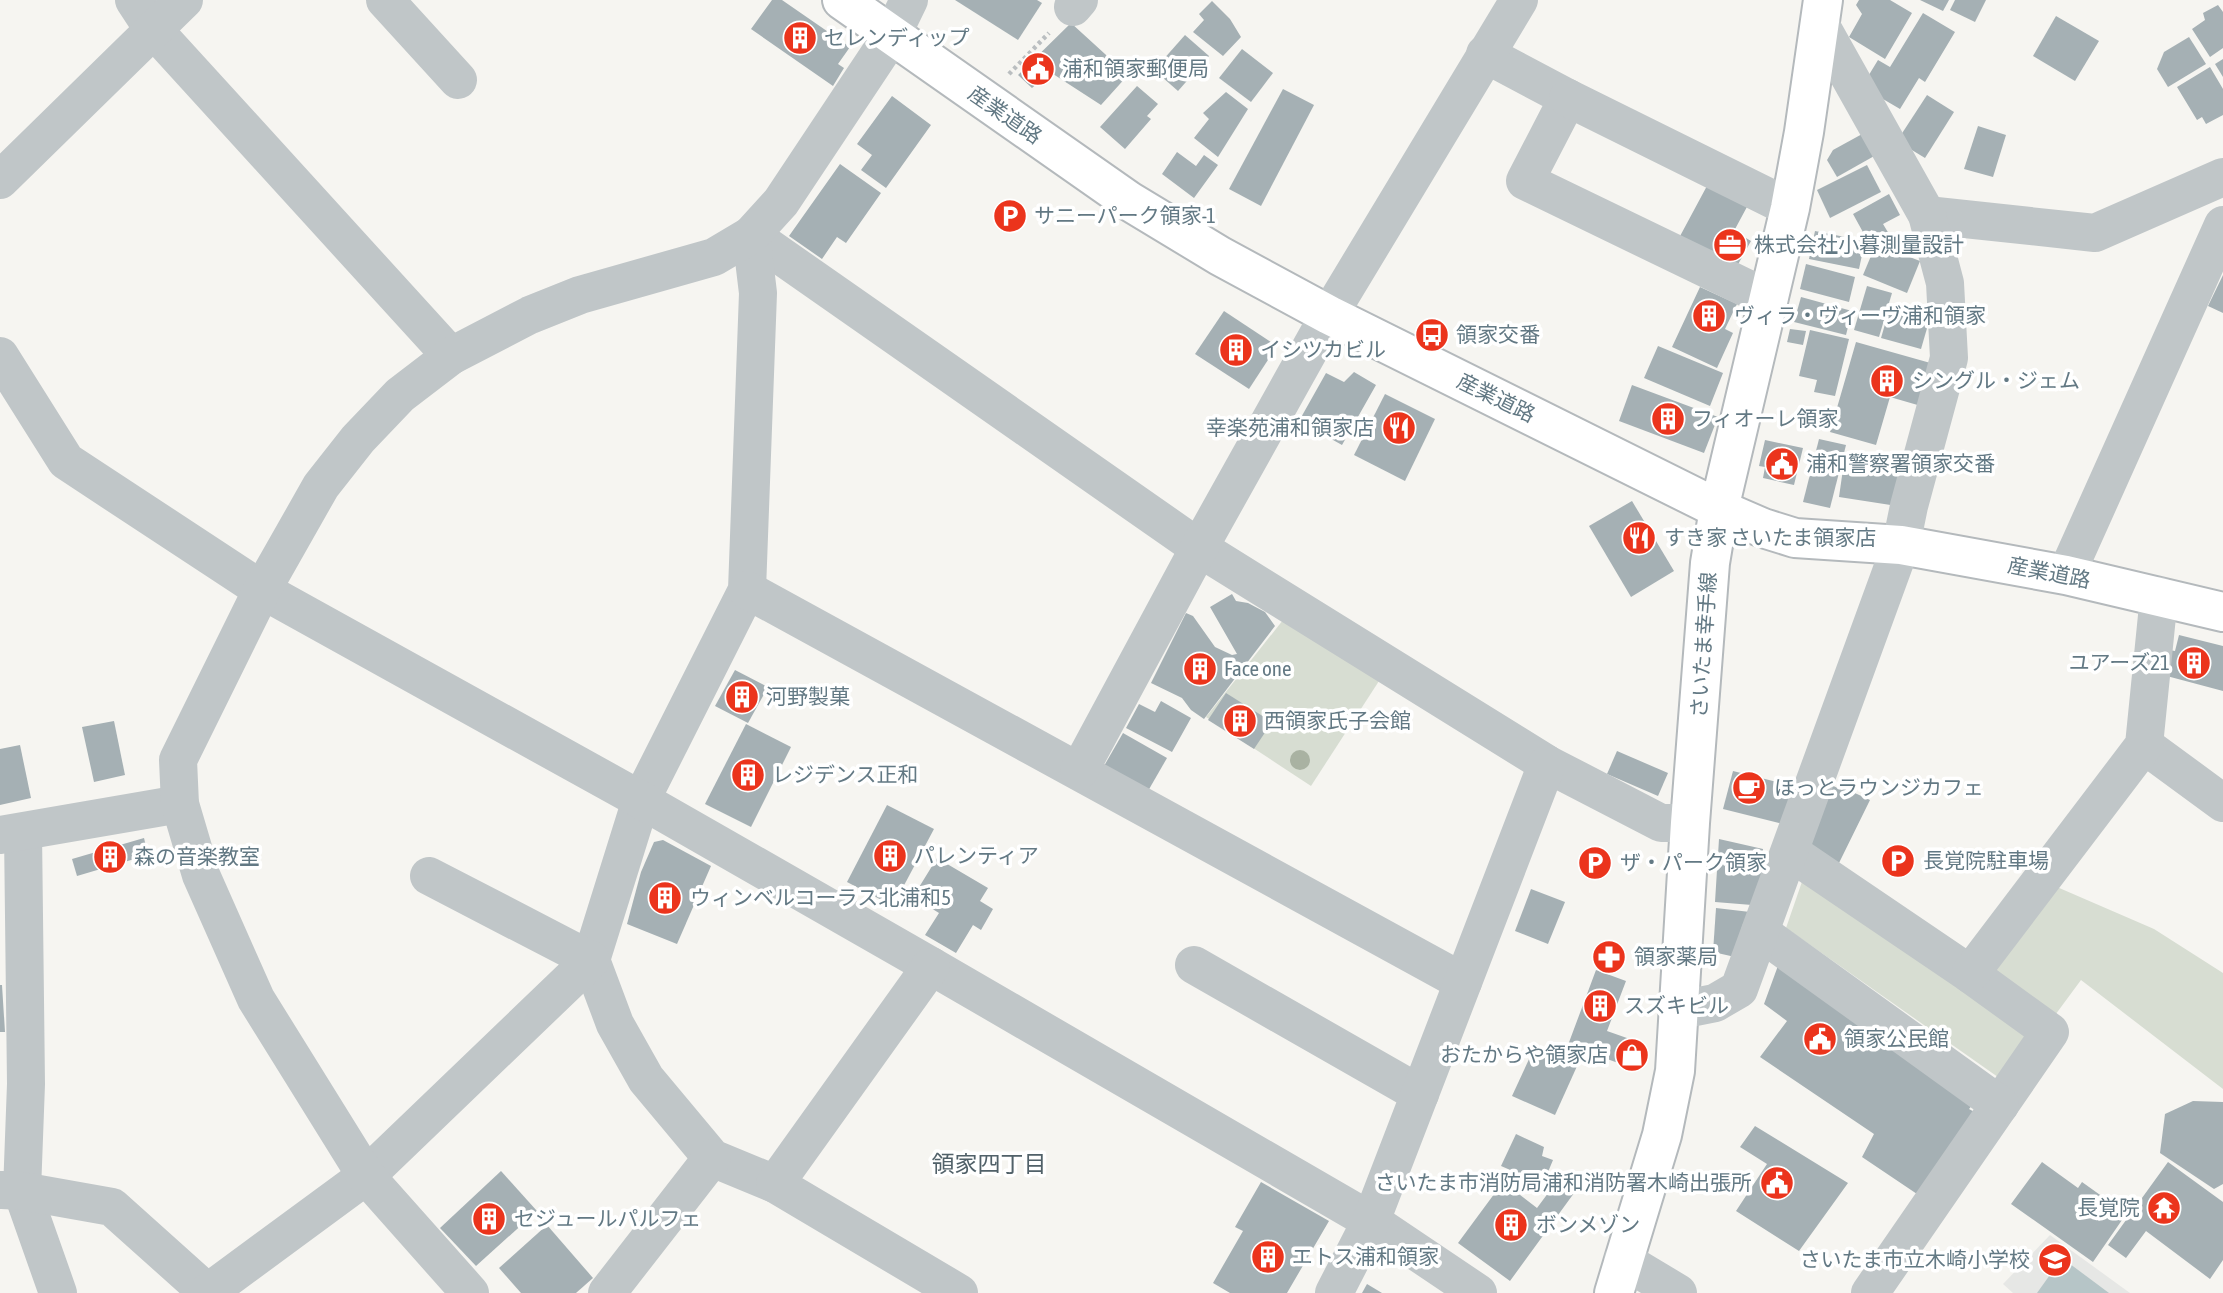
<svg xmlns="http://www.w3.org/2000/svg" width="2223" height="1293" font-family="'Asap Condensed','Noto Sans JP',sans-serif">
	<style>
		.built { fill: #e6e7e5 }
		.green { fill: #d7ddd2 }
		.water { fill: #b6c5c7 }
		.building { fill: #a5b0b4 }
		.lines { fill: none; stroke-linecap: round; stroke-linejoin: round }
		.major-casing { stroke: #b4b9bc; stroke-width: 42 }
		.path { stroke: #babec0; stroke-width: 4.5; stroke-dasharray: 3.5 3.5; stroke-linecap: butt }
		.minor { stroke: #c0c6c8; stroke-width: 38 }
		.major { stroke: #fff; stroke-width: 38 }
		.tree { fill: #a9b2a2 }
		.labels { text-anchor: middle; stroke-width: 7; stroke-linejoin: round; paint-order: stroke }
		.poi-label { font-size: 21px; fill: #637984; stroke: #fff; text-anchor: start }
		.street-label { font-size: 21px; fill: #637984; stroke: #fff }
		.neighbourhood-label { font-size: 23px; fill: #516169; stroke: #fff }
	</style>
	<rect width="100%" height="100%" fill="#f6f5f1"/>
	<polygon class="built" points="2050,1235 2130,1293 2013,1293 2003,1284"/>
	<g class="green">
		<polygon points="1283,620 1379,681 1311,786 1206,717"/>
		<polygon points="1805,873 2038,1036 2005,1082 1786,928"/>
		<polygon points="2050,884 2154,929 2223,973 2223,1089 2081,980 2050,1022 1986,977"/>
	</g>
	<polygon class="water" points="2062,1258 2109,1293 2037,1293"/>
	<g class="building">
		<polygon points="772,0 782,0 850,47 838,64 844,68 833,86 751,29"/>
		<polygon points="955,0 1037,0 1042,3 1018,40"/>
		<polygon points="1859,0 1890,0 1912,13 1885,59 1849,37 1862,14 1856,5"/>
		<polygon points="1920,0 1949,0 1943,11"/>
		<polygon points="1955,0 1986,0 1975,22 1950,10"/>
		<polygon points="1212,1 1230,19 1241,37 1223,56 1193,32 1204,20 1199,14"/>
		<polygon points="2218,5 2223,12 2223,48 2210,57 2192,29 2205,20 2203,13"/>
		<polygon points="1923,13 1955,32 1925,82 1919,78 1900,109 1871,92 1864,83 1878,60 1890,67"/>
		<polygon points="2056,16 2099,41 2075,81 2033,56"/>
		<polygon points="1071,23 1128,75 1101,105 1050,72 1032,88 1018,75"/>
		<polygon points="1185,35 1209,56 1178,91 1154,70"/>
		<polygon points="2189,37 2206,64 2168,87 2157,69 2164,52"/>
		<polygon points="1242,49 1273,73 1251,102 1219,78"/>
		<polygon points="2223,59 2223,77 2215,64"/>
		<polygon points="2210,67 2223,89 2223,115 2206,124 2202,117 2197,120 2177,87"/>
		<polygon points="1137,86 1158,104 1147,116 1151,119 1125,149 1100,127"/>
		<polygon points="1283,89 1314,105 1261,206 1229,189"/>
		<polygon points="1226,92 1248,109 1218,157 1194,138 1209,119 1203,113"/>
		<polygon points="1927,95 1954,112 1925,158 1897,141"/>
		<polygon points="892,96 931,125 886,188 861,170 872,155 857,144"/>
		<polygon points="1978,126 2006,135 1993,177 1964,169"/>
		<polygon points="1864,133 1876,155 1837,177 1827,160 1833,150"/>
		<polygon points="1177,152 1196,166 1204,155 1218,165 1194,198 1162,174"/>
		<polygon points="840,164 881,193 846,243 837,237 822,259 789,236"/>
		<polygon points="1867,165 1881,192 1830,218 1817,190"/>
		<polygon points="1708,184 1748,205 1734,231 1751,241 1736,268 1679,238"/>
		<polygon points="1889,194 1900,215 1883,224 1889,234 1877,241 1872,230 1864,234 1853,214"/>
		<polygon points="1815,231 1865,241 1859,269 1809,259"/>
		<polygon points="1876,244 1920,261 1907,293 1863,275"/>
		<polygon points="1806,264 1855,277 1849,302 1800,289"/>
		<polygon points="2223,275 2223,313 2208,306"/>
		<polygon points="1867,286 1892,293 1879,337 1854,330"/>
		<polygon points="1700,287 1737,304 1725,329 1733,333 1717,368 1672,347"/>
		<polygon points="1801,297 1852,311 1846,335 1794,322"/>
		<polygon points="1890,307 1930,318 1921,349 1881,338"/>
		<polygon points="1224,311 1277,346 1249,389 1195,354"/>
		<polygon points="1790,329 1806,331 1803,345 1787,342"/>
		<polygon points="1810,330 1849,339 1835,396 1814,392 1817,380 1799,376"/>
		<polygon points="1856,342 1934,364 1921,406 1890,397 1876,445 1830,432"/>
		<polygon points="1658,346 1723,373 1710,406 1644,378"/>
		<polygon points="1354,372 1376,385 1342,445 1299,421 1326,373 1344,382"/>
		<polygon points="1632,385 1718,417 1704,453 1619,421"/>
		<polygon points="1385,394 1435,419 1405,481 1354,455"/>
		<polygon points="1819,439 1846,445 1830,508 1803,502"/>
		<polygon points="1765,440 1803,448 1794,485 1763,478 1765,467 1759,466"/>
		<polygon points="1845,455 1905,470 1897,506 1839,497"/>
		<polygon points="1632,501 1674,571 1631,597 1589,526"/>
		<polygon points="1232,594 1236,601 1248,603 1265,612 1275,626 1204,719 1191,710 1182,698 1151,683 1186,613 1193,616 1215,647 1232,655 1237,654 1210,607"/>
		<polygon points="2179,635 2223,646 2223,691 2163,675 2169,650 2175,651"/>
		<polygon points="735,670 768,687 748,723 715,706"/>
		<polygon points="1226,693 1272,722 1254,749 1208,720"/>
		<polygon points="1161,701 1191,718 1172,752 1126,728 1139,704 1155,712"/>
		<polygon points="114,721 125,775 94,782 82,727"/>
		<polygon points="746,724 791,747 751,827 705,804"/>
		<polygon points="1123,733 1167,758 1148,791 1104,766"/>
		<polygon points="20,745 31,798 0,805 0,749"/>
		<polygon points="1617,751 1668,773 1658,796 1607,774"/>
		<polygon points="1733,771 1793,786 1783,824 1723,809"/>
		<polygon points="1829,784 1842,790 1844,788 1870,800 1838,865 1804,848"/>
		<polygon points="887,805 934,829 893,906 847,882"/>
		<polygon points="144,838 148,855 77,876 72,859"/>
		<polygon points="1719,839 1763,849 1763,875 1752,905 1715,902"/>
		<polygon points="663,840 711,866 677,944 627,924 641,872 654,842"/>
		<polygon points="937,858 988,888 980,901 993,909 981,930 973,925 956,953 925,935 939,913 913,897"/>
		<polygon points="1531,889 1565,902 1548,944 1515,931"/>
		<polygon points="1716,908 1750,912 1735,957 1713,952"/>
		<polygon points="1779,963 1975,1102 1969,1109 1978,1114 1917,1194 1862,1157 1874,1134 1760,1057 1787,1021 1764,1004"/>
		<polygon points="1596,970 1626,981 1607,1031 1644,1044 1635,1069 1568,1045"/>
		<polygon points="0,985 2,985 5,1032 0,1032"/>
		<polygon points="1536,1044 1578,1064 1555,1115 1512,1096"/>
		<polygon points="2193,1101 2223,1102 2223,1184 2214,1189 2160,1153 2165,1114"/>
		<polygon points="1755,1126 1848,1183 1799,1251 1736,1211 1767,1164 1740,1147"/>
		<polygon points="1516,1134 1544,1147 1542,1156 1553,1160 1543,1184 1501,1166"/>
		<polygon points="2042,1162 2078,1188 2082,1182 2103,1197 2098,1204 2122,1220 2093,1262 2011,1204"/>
		<polygon points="2168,1162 2223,1202 2223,1260 2210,1279 2146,1231 2126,1258 2108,1245"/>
		<polygon points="501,1171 537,1211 476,1266 440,1228"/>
		<polygon points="1560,1177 1577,1189 1510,1281 1458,1243 1503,1182 1537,1208"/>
		<polygon points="1261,1182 1329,1221 1287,1293 1230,1293 1213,1283 1243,1231 1235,1227"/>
		<polygon points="547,1225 593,1278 576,1293 521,1293 499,1268"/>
		<polygon points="1367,1284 1382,1293 1362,1293"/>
	</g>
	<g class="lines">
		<g class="major-casing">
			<g id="major">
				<polyline points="842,0 1129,201 1220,256 1329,315 1719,509 1763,528 1795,538 1901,545 2066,575 2223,612"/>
				<polyline points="1614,1293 1662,1135 1675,1071 1690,823 1710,563 1719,509 1790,208 1804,132 1823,0"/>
			</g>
		</g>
		<polyline class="path" points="1009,74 1049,33"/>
		<g class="minor">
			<polyline points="134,0 153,29 451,356"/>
			<polyline points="385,0 458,80"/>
			<polyline points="1073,7 1079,0"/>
			<polyline points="1485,54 1568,98 1525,181 1769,299"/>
			<polyline points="1568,98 1790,208"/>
			<polyline points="0,180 184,0"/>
			<polyline points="1927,215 2095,233 2223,177"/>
			<polyline points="751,235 1199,548 1547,764 1661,823 1690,823"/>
			<polyline points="751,235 758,293 747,590 641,800 591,960 615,1024 646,1079 712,1158 775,1184"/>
			<polyline points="0,356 66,461 262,590 641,800 931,966 1371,1221 1478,1293"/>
			<polyline points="2066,575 2223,225"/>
			<polyline points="747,590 1463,982"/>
			<polyline points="2144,745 2223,803"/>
			<polyline points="1079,771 1199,548 1329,315 1519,0"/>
			<polyline points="23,832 26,1084 22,1191 58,1293"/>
			<polyline points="0,835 180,804"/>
			<polyline points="1790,852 1970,974 2050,1032 1870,1293"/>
			<polyline points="1760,932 2000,1105"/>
			<polyline points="1194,965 1420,1094"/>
			<polyline points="931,966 775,1184 959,1293"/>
			<polyline points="1970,974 2144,745 2159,596"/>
			<polyline points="1680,1010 1715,1003 1739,989 1901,545 1909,506 1949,358 1945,283 1927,215 1821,26"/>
			<polyline points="2,1190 22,1191 112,1207 208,1293"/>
			<polyline points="1623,1260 1678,1293"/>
			<polyline points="207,1293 366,1176 591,960 429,876"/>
			<polyline points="470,1293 366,1176 256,999 201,875 180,804 178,760 262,590 321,486 358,439 400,395 451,356 530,315 580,295 714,257 751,235 781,202 892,35 909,0"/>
			<polyline points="607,1293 712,1158"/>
			<polyline points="1334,1293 1371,1221 1547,764"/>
		</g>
		<use href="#major" class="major"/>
	</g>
	<circle class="tree" cx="1300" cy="760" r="10"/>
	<defs>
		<g id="building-disc" transform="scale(1.75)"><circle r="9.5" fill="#eb341c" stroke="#fff"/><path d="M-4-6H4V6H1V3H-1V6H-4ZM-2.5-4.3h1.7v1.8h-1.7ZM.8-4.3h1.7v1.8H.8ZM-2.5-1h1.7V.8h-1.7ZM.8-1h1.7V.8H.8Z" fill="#fff"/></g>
		<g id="civic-disc" transform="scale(1.75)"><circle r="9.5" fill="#eb341c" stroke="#fff"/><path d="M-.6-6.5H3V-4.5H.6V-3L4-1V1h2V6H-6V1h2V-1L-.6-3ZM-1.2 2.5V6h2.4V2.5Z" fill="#fff"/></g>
		<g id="parking-disc" transform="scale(1.75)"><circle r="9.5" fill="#eb341c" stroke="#fff"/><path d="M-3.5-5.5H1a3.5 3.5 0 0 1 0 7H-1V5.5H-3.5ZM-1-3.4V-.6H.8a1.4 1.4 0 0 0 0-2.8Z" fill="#fff"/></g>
		<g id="office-disc" transform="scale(1.75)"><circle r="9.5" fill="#eb341c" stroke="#fff"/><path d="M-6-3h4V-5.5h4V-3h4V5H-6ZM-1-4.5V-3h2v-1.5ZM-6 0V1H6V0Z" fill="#fff"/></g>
		<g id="bus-disc" transform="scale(1.75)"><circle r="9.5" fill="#eb341c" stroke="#fff"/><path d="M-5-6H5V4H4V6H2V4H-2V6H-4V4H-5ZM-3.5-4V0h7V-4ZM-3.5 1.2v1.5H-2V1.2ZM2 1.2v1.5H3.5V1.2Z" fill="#fff"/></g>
		<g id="restaurant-disc" transform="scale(1.75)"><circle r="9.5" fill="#eb341c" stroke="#fff"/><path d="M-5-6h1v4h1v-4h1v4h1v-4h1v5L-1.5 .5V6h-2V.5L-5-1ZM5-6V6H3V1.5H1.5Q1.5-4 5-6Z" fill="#fff"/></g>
		<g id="cafe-disc" transform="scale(1.75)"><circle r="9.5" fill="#eb341c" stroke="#fff"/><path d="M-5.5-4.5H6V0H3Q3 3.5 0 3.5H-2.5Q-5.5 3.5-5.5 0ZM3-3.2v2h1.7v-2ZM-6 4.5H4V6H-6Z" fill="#fff"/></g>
		<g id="pharmacy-disc" transform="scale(1.75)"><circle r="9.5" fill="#eb341c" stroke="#fff"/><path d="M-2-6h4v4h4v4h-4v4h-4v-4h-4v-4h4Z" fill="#fff"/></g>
		<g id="shop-disc" transform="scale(1.75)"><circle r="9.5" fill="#eb341c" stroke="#fff"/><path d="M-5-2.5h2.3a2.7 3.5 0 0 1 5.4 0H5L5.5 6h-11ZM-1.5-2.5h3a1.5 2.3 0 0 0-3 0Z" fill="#fff"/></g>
		<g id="temple-disc" transform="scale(1.75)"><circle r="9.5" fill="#eb341c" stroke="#fff"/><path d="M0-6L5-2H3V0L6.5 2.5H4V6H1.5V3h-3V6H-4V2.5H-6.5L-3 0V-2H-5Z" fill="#fff"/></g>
		<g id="school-disc" transform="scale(1.75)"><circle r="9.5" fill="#eb341c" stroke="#fff"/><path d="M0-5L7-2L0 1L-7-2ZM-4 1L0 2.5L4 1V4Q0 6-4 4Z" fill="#fff"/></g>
	</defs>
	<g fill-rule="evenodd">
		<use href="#building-disc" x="800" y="38"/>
		<use href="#civic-disc" x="1038" y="69"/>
		<use href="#parking-disc" x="1010" y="216"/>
		<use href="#office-disc" x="1730" y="245"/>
		<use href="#building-disc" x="1709" y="316"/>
		<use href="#bus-disc" x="1432" y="335"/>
		<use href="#building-disc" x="1236" y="350"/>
		<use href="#building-disc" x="1887" y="381"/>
		<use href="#building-disc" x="1668" y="419"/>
		<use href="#restaurant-disc" x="1399" y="428"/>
		<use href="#civic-disc" x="1782" y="464"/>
		<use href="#restaurant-disc" x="1639" y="538"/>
		<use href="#building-disc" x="2194" y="663"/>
		<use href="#building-disc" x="1200" y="669"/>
		<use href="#building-disc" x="742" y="697"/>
		<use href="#building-disc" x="1240" y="721"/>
		<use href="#building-disc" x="748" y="775"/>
		<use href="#cafe-disc" x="1749" y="788"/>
		<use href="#building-disc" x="890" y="856"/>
		<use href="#building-disc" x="110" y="857"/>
		<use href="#parking-disc" x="1898" y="861"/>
		<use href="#parking-disc" x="1595" y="863"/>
		<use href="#building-disc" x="665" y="898"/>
		<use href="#pharmacy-disc" x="1609" y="957"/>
		<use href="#building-disc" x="1600" y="1006"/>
		<use href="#civic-disc" x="1820" y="1039"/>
		<use href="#shop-disc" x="1632" y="1055"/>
		<use href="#civic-disc" x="1777" y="1183"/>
		<use href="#temple-disc" x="2164" y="1208"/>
		<use href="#building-disc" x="489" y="1219"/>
		<use href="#building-disc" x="1511" y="1225"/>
		<use href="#building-disc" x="1268" y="1257"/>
		<use href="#school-disc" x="2055" y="1260"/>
	</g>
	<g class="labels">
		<g class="poi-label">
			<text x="824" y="45">セレンディップ</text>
			<text x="1062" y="76">浦和領家郵便局</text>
			<text x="1034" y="223">サニーパーク領家-1</text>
			<text x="1754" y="252">株式会社小暮測量設計</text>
			<text x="1734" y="323">ヴィラ・ヴィーヴ浦和領家</text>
			<text x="1456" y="342">領家交番</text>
			<text x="1260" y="357">イシツカビル</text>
			<text x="1912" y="388">シングル・ジェム</text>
			<text x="1692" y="426">フィオーレ領家</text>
			<text x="1374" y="435" text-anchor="end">幸楽苑浦和領家店</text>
			<text x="1806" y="471">浦和警察署領家交番</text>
			<text x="1664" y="545">すき家 さいたま領家店</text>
			<text x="2170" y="670" text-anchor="end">ユアーズ21</text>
			<text x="1224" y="676">Face one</text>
			<text x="766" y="704">河野製菓</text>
			<text x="1264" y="728">西領家氏子会館</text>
			<text x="772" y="782">レジデンス正和</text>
			<text x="1774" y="795">ほっとラウンジカフェ</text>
			<text x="914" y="863">パレンティア</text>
			<text x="134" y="864">森の音楽教室</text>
			<text x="1923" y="868">長覚院駐車場</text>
			<text x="1620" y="870">ザ・パーク領家</text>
			<text x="690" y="905">ウィンベルコーラス北浦和5</text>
			<text x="1634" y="964">領家薬局</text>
			<text x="1624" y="1013">スズキビル</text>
			<text x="1844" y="1046">領家公民館</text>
			<text x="1608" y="1062" text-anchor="end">おたからや領家店</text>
			<text x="1752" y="1190" text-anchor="end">さいたま市消防局浦和消防署木崎出張所</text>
			<text x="2140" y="1215" text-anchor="end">長覚院</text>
			<text x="514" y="1226">セジュールパルフェ</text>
			<text x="1536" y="1232">ボンメゾン</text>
			<text x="1292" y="1264">エトス浦和領家</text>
			<text x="2030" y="1267" text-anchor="end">さいたま市立木崎小学校</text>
		</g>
		<g class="street-label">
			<text transform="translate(1005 115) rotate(35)" y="7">産業道路</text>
			<text transform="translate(1496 398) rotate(26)" y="7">産業道路</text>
			<text transform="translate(2049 573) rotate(11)" y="7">産業道路</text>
			<text transform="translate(1704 645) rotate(-86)" y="7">さいたま幸手線</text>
		</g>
		<g class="neighbourhood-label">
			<text x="989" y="1172">領家四丁目</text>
		</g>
	</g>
</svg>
